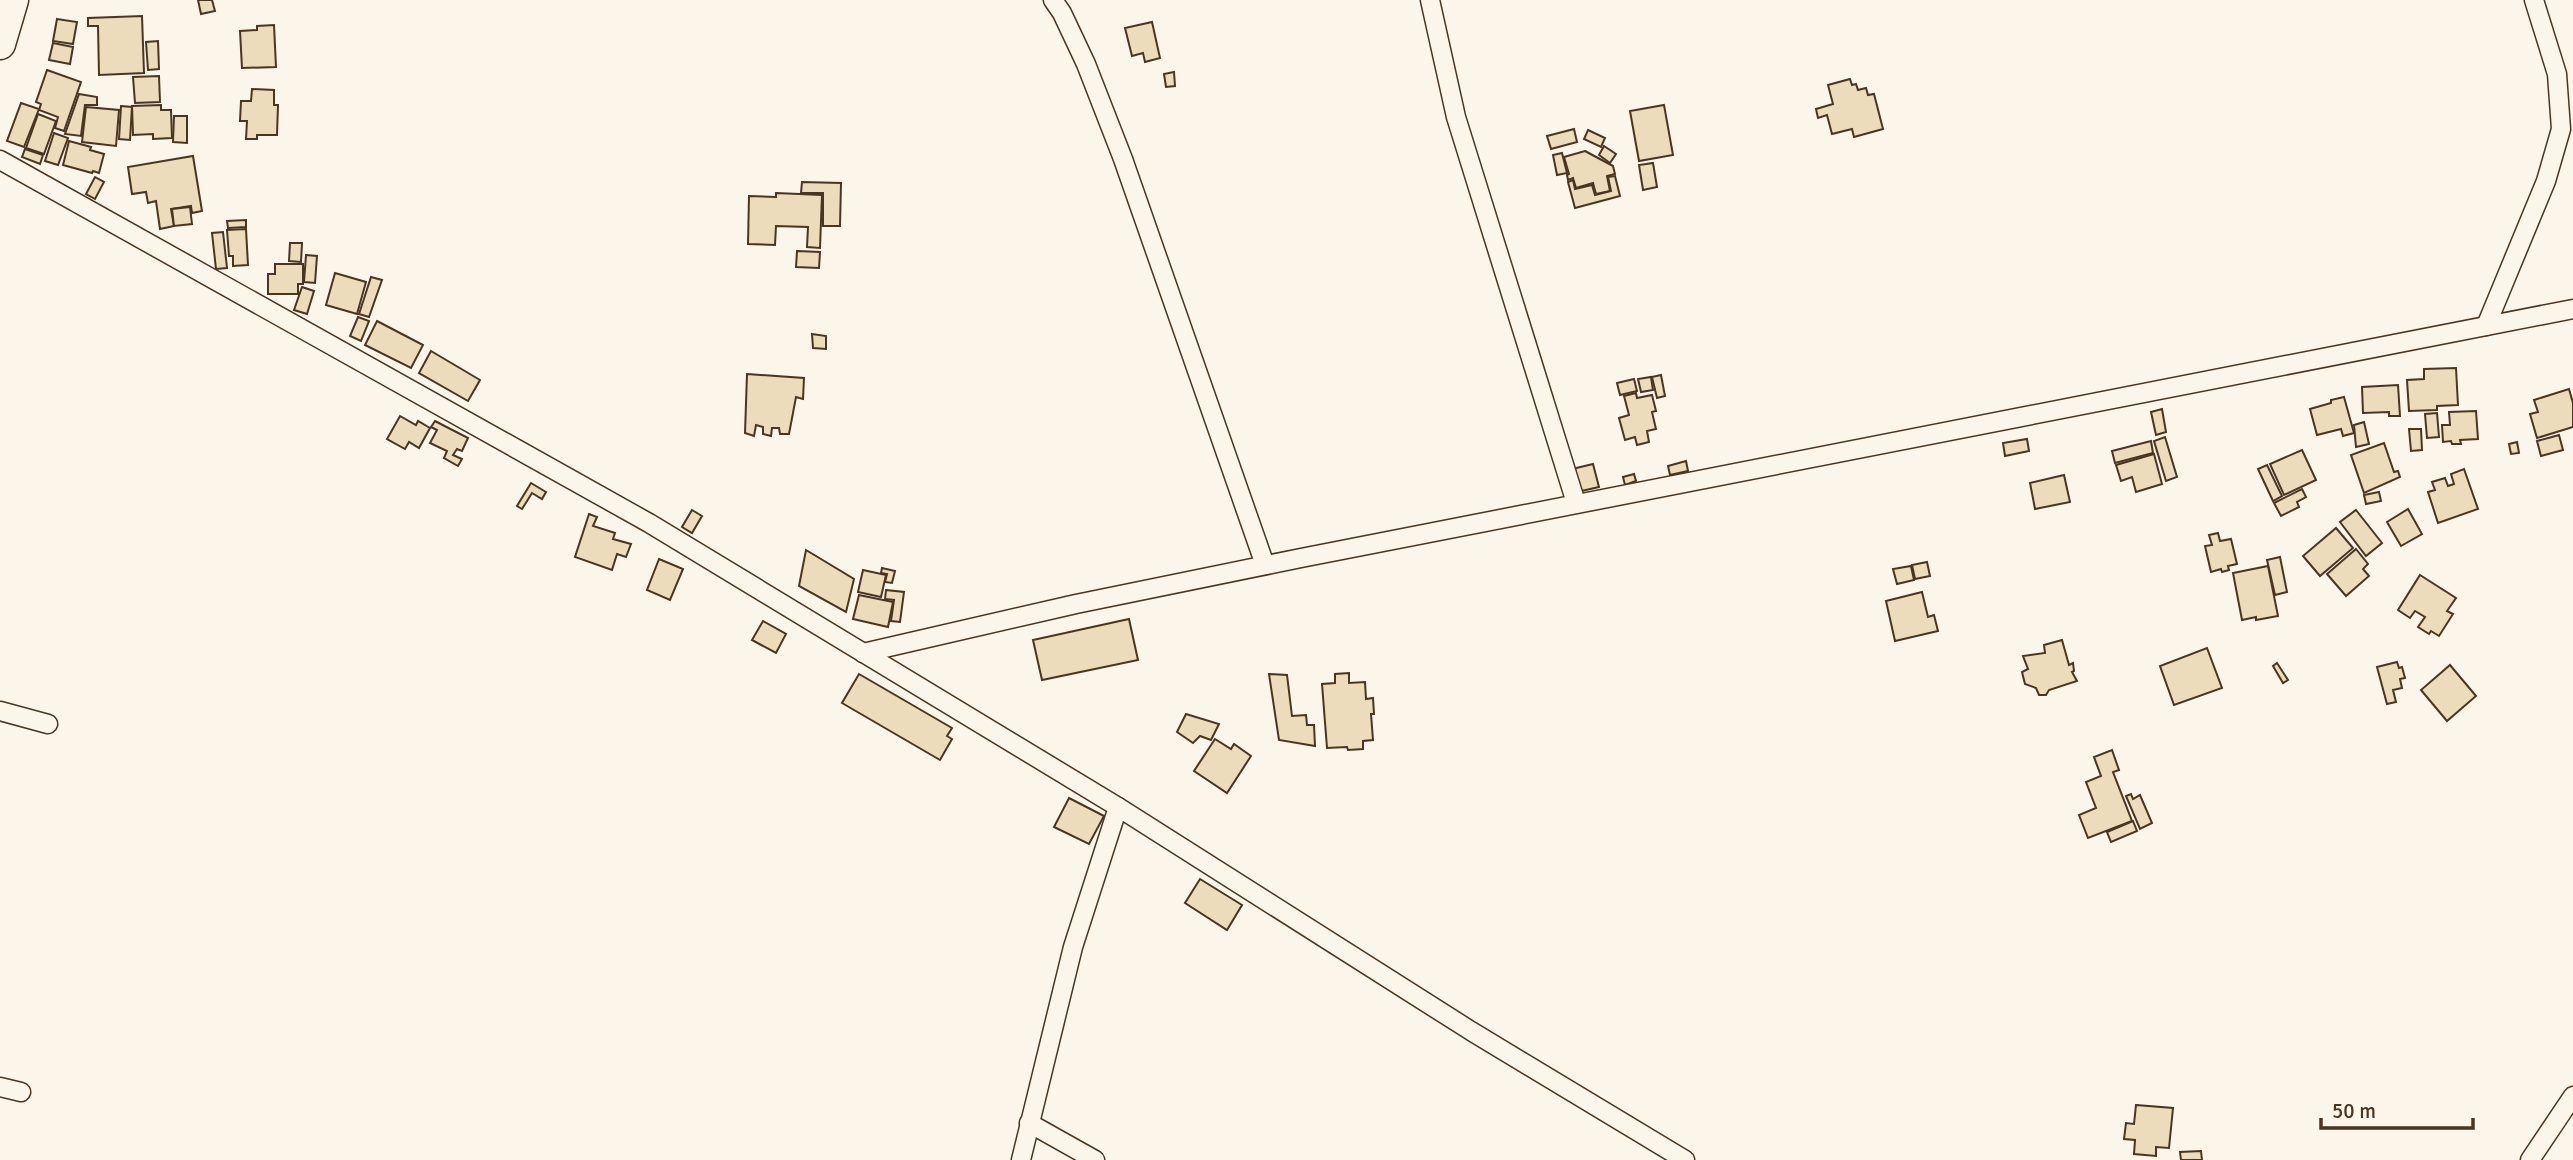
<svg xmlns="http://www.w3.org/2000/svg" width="2573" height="1160" font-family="Signika,sans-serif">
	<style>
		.building { fill: #ecdcbc; stroke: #4a3520; stroke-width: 2 }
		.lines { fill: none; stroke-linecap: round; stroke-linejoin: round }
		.minor-casing { stroke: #4a3520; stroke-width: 21 }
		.primary-casing { stroke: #4a3520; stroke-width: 33 }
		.minor { stroke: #fbf6e9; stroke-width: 18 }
		.primary { stroke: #fbf6e9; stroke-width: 30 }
	</style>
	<rect width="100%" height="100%" fill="#fbf6e9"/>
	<g class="building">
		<polygon points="198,0 212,0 215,11 201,14"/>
		<polygon points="142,16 144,73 99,75 98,26 88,26 88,18"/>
		<polygon points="57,19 77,22 73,44 53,41"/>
		<polygon points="1152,22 1160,58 1145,62 1143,53 1132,56 1125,28"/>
		<polygon points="274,25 276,67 242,68 240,31 257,30 257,26"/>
		<polygon points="158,41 159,69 148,70 146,42"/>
		<polygon points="53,43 73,47 70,64 49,60"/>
		<polygon points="47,70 81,82 64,131 55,128 58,117 39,110 41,104 36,102"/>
		<polygon points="1174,72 1175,86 1166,87 1164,74"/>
		<polygon points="159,76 160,102 135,103 133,77"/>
		<polygon points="1850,79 1852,85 1856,84 1858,90 1866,88 1868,95 1874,94 1883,129 1854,137 1852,129 1832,134 1827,115 1818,118 1816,109 1833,104 1828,85"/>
		<polygon points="252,89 274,90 274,105 278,105 277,135 257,135 257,139 246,139 247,121 240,121 241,101 251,101"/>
		<polygon points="79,94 97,97 97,105 85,105 81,136 65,134"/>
		<polygon points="21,103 39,109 24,147 7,141"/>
		<polygon points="161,105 161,110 171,110 172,138 153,139 153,134 133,135 132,106"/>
		<polygon points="1664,105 1673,155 1639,161 1630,111"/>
		<polygon points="121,106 132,107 130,140 119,139"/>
		<polygon points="86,107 119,110 116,146 82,142"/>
		<polygon points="38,114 56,121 44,154 26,148"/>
		<polygon points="174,116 187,116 187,143 173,142"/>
		<polygon points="1574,129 1577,142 1551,149 1547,136"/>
		<polygon points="1588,130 1605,138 1601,147 1584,139"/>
		<polygon points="54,133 68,138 58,165 45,161"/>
		<polygon points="69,141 91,147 90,150 104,154 99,173 93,171 92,173 63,165"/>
		<polygon points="1604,146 1616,154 1610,163 1599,155"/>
		<polygon points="25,149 43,155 40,164 22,157"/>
		<polygon points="1585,151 1613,166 1615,174 1607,176 1610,191 1596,194 1593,183 1576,188 1573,178 1568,180 1567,175 1569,174 1564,157"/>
		<polygon points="1562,153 1567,173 1557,175 1553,155"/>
		<polygon points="193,156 202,211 192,213 191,206 171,209 174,226 160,229 156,201 148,203 146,192 132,194 128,167"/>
		<polygon points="1653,163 1657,187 1643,190 1639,165"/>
		<polygon points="1615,176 1620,196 1575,208 1568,182 1573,180 1575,189 1592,185 1595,195 1611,191 1608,177"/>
		<polygon points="95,177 104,182 95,199 86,194"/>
		<polygon points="802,182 841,183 840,226 823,226 823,193 801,193"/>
		<polygon points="776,193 822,195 820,248 807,247 808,227 776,226 775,245 748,244 749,196 776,197"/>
		<polygon points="190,207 192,224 174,226 172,209"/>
		<polygon points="246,220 246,227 228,228 227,221"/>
		<polygon points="246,229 248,265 233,266 233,256 229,256 227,230"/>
		<polygon points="223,232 227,268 216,269 212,233"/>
		<polygon points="290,243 302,243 301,262 289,261"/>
		<polygon points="797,251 820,252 819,268 796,267"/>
		<polygon points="306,255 317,256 315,283 304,282"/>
		<polygon points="275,264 303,264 303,284 298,284 298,294 268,294 268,274 275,274"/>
		<polygon points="335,273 366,282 357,314 326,305"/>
		<polygon points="371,277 382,280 369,317 359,314"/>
		<polygon points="302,287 314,291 307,314 294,310"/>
		<polygon points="358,317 369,321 361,341 350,336"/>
		<polygon points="377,321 423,345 411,368 365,345"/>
		<polygon points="812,334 826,336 826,349 813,348"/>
		<polygon points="431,351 480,380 468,401 419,373"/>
		<polygon points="2456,368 2458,405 2437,406 2437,410 2409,411 2407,380 2424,379 2424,369"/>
		<polygon points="747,374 804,378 803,399 796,397 789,434 780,434 779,428 772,428 771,436 763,434 763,427 756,425 754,436 745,433"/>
		<polygon points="1661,375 1665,396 1657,398 1652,377"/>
		<polygon points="1651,377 1653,390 1641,392 1638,379"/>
		<polygon points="1634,379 1637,391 1620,395 1617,383"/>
		<polygon points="2398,385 2400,416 2389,416 2389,412 2363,413 2362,387"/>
		<polygon points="2569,389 2573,403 2573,427 2537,438 2530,414 2538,412 2534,400"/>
		<polygon points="1636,393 1637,398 1652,395 1656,411 1652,412 1656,429 1647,431 1649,442 1637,445 1635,437 1625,440 1619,418 1629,415 1624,396"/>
		<polygon points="2344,397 2354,433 2343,436 2341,429 2317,435 2310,409 2331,403 2331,400"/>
		<polygon points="2162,409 2166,432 2156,435 2151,412"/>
		<polygon points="2476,411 2478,439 2460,440 2461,444 2452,444 2451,441 2443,442 2442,425 2450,425 2449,412"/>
		<polygon points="2437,413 2439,437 2427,438 2425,414"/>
		<polygon points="400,416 416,425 418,421 430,428 419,448 409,442 405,449 387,439"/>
		<polygon points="435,421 468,438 462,451 457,449 453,455 462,459 458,466 444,458 447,451 430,443 437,430 431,427"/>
		<polygon points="2364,422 2369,444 2356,447 2354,425"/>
		<polygon points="2409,429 2421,429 2422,450 2411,451"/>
		<polygon points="2559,435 2563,450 2541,456 2537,441"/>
		<polygon points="2165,437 2177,477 2166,481 2154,441"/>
		<polygon points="2027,439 2029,451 2005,456 2003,443"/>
		<polygon points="2151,441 2153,453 2115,463 2112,451"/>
		<polygon points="2517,442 2519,453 2511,454 2509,444"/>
		<polygon points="2384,443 2394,472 2398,471 2400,477 2364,493 2351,455"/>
		<polygon points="2302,450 2316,480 2284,495 2270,464"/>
		<polygon points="2154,454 2162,484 2136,492 2132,477 2121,481 2116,465"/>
		<polygon points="1686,461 1688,471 1670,475 1668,466"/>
		<polygon points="1593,464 1599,487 1577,492 1572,469"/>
		<polygon points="2267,465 2282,496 2273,501 2258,469"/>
		<polygon points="2464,469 2478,509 2438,523 2428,492 2435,490 2432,482 2445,478 2448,486 2454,484 2451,474"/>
		<polygon points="1634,474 1636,481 1625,485 1623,477"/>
		<polygon points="2064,475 2070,502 2035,509 2030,483"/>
		<polygon points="531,483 546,492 542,499 532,493 522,509 517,506"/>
		<polygon points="2302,489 2306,497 2297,502 2299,507 2281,516 2274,503"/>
		<polygon points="2379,492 2381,501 2366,504 2364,495"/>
		<polygon points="2408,509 2422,534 2401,546 2387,522"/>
		<polygon points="692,510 702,516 692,533 682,527"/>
		<polygon points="2356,510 2382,543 2366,556 2340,522"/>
		<polygon points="589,514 597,517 593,526 615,533 613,539 631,544 626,557 617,554 612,570 575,557"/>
		<polygon points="2336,528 2353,548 2320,576 2303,556"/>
		<polygon points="2218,533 2220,541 2231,539 2237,564 2228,566 2229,570 2222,572 2221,569 2211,572 2205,546 2212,545 2209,535"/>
		<polygon points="2356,549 2368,564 2363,569 2369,576 2346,596 2327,574"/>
		<polygon points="806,550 854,579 846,612 799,586"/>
		<polygon points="2280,557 2287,592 2275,595 2267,560"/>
		<polygon points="659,559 683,569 670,600 647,590"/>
		<polygon points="1927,562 1930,576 1915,579 1912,565"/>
		<polygon points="1911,566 1914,580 1897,584 1893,569"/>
		<polygon points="2268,566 2278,616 2256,620 2256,617 2242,620 2233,573"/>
		<polygon points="882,568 895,571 892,583 885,582 887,574 881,573"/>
		<polygon points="863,570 886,575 881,597 858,592"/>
		<polygon points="2420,575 2456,598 2447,611 2453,614 2439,636 2431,631 2429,634 2418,627 2425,617 2415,611 2410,618 2398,610"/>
		<polygon points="886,590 904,592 900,622 891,621 894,600 885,599"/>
		<polygon points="1922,592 1928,617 1934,615 1938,631 1895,641 1886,601"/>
		<polygon points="859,595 893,602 888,627 853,619"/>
		<polygon points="1129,619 1138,660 1042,680 1033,640"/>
		<polygon points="763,621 786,634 776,653 752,640"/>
		<polygon points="2062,640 2069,665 2073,663 2074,671 2072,672 2077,681 2049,690 2046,695 2039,695 2036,688 2025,684 2022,672 2028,669 2023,656 2045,653 2044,645"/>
		<polygon points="2207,648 2222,688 2174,705 2160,666"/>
		<polygon points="2397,662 2399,668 2402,667 2405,678 2400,679 2402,688 2393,690 2396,702 2387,704 2377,667"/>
		<polygon points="2277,663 2288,680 2283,683 2273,666"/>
		<polygon points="2450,665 2476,696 2447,721 2421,690"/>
		<polygon points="1349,673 1349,683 1365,682 1366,699 1373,698 1374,714 1371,714 1373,740 1363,741 1363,749 1348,750 1347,747 1327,748 1322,684 1335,683 1335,674"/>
		<polygon points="859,674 952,728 947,736 952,739 940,760 842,703"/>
		<polygon points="1269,674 1287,675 1292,716 1306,715 1307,725 1314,725 1315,746 1279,740"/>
		<polygon points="1186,714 1219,724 1211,740 1200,736 1193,743 1177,732"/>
		<polygon points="1215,739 1231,749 1234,744 1251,756 1227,793 1194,771"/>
		<polygon points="2112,750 2119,770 2113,772 2132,821 2088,838 2079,815 2096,808 2086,782 2101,776 2094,757"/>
		<polygon points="2131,794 2133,799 2140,795 2152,823 2140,829 2126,796"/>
		<polygon points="1069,798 1104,816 1089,844 1054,827"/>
		<polygon points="2133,821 2137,831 2111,842 2107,832"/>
		<polygon points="1200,879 1242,905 1227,930 1185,903"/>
		<polygon points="2136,1105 2173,1108 2169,1148 2156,1147 2156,1156 2134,1154 2135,1140 2124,1139 2126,1123 2134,1124"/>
		<polygon points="2201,1151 2202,1160 2181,1160 2180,1152"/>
	</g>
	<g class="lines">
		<g class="minor-casing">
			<g id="minor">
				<polyline points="1053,0 1062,13 1086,64 1123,159 1265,565"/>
				<polyline points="1430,0 1456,117 1576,503"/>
				<polyline points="0,160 649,523 1118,807 1471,1031 1685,1160"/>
				<polyline points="2486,326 2546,181 2561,129 2557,74 2534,0"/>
				<polyline points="863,653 1076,604 1301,558 2573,309"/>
				<polyline points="0,711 48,724"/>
				<polyline points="0,1087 21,1092"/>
				<polyline points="1029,1123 1095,1160"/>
				<polyline points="1021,1160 1073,947 1118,807"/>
				<polyline points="2530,1160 2573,1096"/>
			</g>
		</g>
		<g class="primary-casing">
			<polyline id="primary" points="0,44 13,0"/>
		</g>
		<use href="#minor" class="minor"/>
		<use href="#primary" class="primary"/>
	</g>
	<path d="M2321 1118v10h152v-10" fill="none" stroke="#4a3520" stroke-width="3.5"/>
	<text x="2332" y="1118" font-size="21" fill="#4a3520" stroke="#fbf6e9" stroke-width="5" paint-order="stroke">50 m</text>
</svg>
